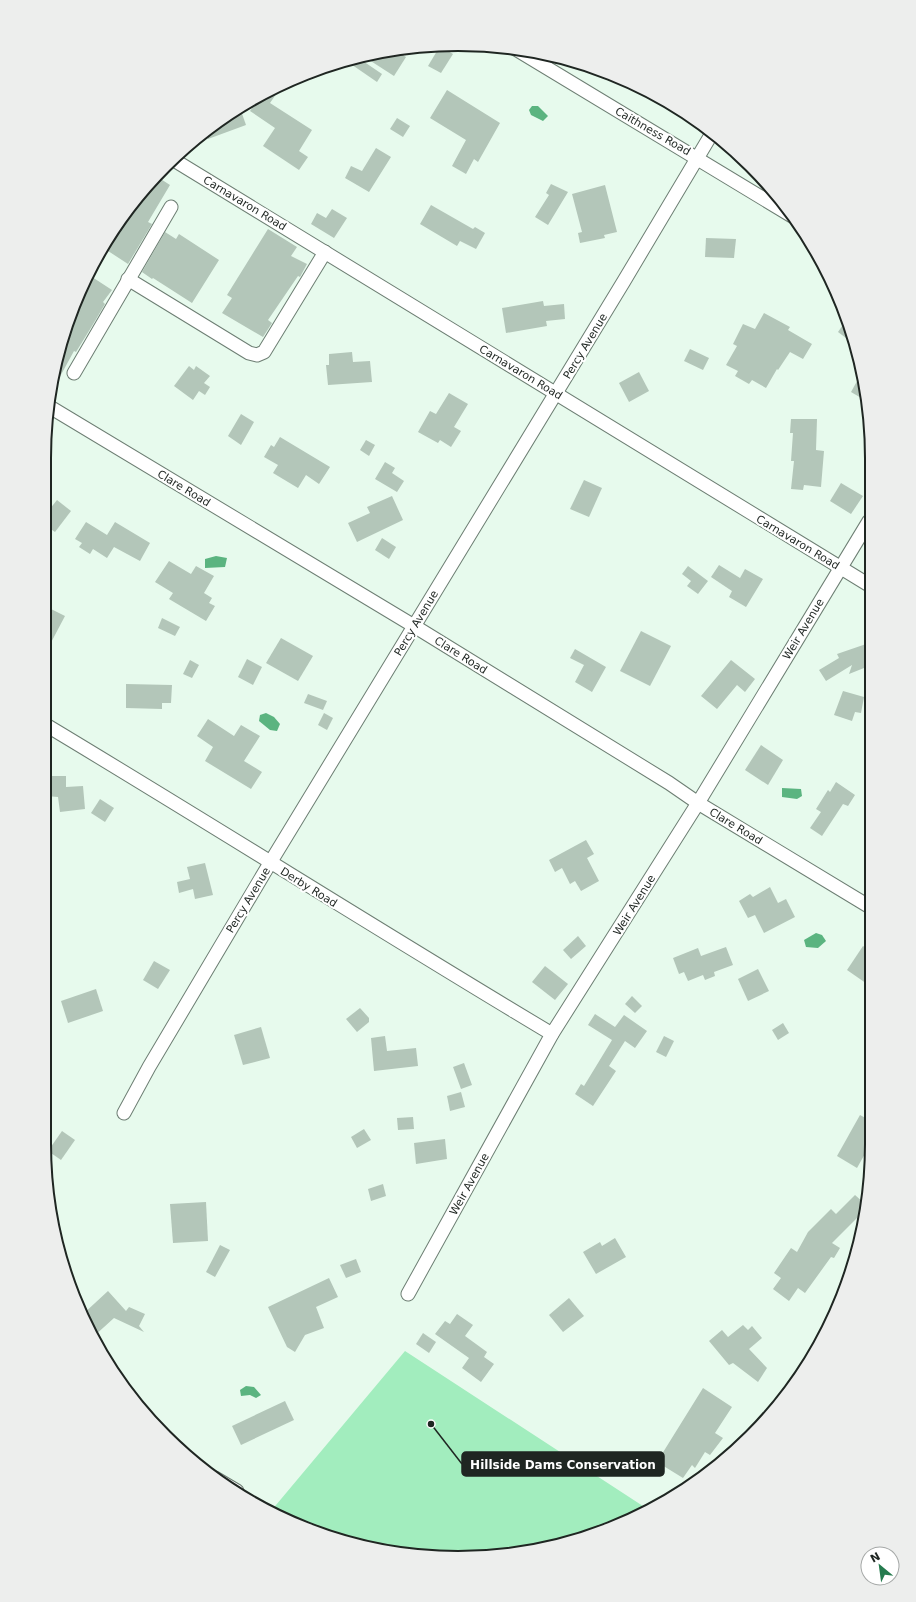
<svg xmlns="http://www.w3.org/2000/svg" width="916" height="1602" font-family="'DejaVu Sans',sans-serif">
	<style>
		.green { fill: #a2edbe }
		.water { fill: #5bb480 }
		.building { fill: #b3c6b9 }
		.lines { fill: none; stroke-linecap: round; stroke-linejoin: round }
		.minor-casing { stroke: #6d7e73; stroke-width: 15 }
		.minor { stroke: #fff; stroke-width: 13 }
		.labels { text-anchor: middle; stroke-width: 4; stroke-linejoin: round; paint-order: stroke }
		.street-label { font-size: 11px; fill: #1f2622; stroke: #fff }
		.rim { fill: none; stroke: #1f2622; stroke-width: 2 }
		.leader { fill: none; stroke: #1f2622; stroke-width: 1.5 }
		.callout-dot { fill: #1f2622; stroke: #fff; stroke-width: 1.5 }
		.callout { fill: #1f2622; stroke: #1f2622; stroke-width: 1.5 }
		.callout-label { font-size: 12px; text-anchor: middle; font-weight: bold; fill: #fff }
	</style>
	<rect width="100%" height="100%" fill="#e7faed"/>
	<polygon class="green" points="405,1351 649,1510 616,1527 539,1550 485,1557 404,1554 351,1544 275,1515 246,1499 250,1499 271,1511"/>
	<g class="water">
		<polygon points="532,106 538,106 548,116 543,121 531,115 529,110"/>
		<polygon points="216,556 227,558 225,567 205,568 205,559"/>
		<polygon points="266,713 274,717 280,724 277,731 270,730 259,721 260,715"/>
		<polygon points="782,788 801,789 802,796 797,799 782,797"/>
		<polygon points="816,933 822,935 826,941 818,948 806,947 804,940"/>
		<polygon points="246,1386 254,1387 261,1395 256,1398 250,1395 241,1396 240,1390"/>
	</g>
	<g class="building">
		<polygon points="440,46 453,54 441,73 428,66"/>
		<polygon points="396,51 406,57 394,76 363,56"/>
		<polygon points="355,57 357,57 382,74 377,82 345,60"/>
		<polygon points="283,84 270,103 312,130 299,151 308,157 299,170 263,146 275,128 250,111 261,96"/>
		<polygon points="447,90 500,123 478,162 474,159 466,174 452,166 466,140 430,118"/>
		<polygon points="240,108 246,125 208,139 205,131"/>
		<polygon points="397,118 410,126 403,137 390,129"/>
		<polygon points="376,148 391,157 369,192 345,178 351,166 362,171"/>
		<polygon points="156,176 170,185 148,222 152,224 128,264 102,247 147,185"/>
		<polygon points="551,184 568,192 548,225 535,217 549,195 546,193"/>
		<polygon points="605,185 617,232 604,235 605,238 580,243 578,233 582,232 572,194"/>
		<polygon points="431,205 473,229 475,227 485,233 476,249 460,241 457,246 420,224"/>
		<polygon points="332,209 347,218 334,238 311,224 317,213 326,218"/>
		<polygon points="268,229 297,247 291,256 307,264 300,277 298,276 268,320 272,323 263,337 222,313 232,298 227,295"/>
		<polygon points="165,232 176,239 179,234 219,260 192,303 153,278 152,279 142,272"/>
		<polygon points="706,238 736,239 734,258 705,257"/>
		<polygon points="89,275 112,290 103,302 105,304 92,326 76,352 74,351 57,382 55,382 66,325"/>
		<polygon points="543,301 544,306 564,304 565,319 546,321 547,326 506,333 502,308"/>
		<polygon points="764,313 790,327 788,330 812,344 803,359 790,352 778,370 777,369 766,388 752,380 749,384 735,376 738,371 726,365 737,346 733,344 743,324 755,329"/>
		<polygon points="847,319 850,325 854,344 838,332"/>
		<polygon points="690,349 709,358 703,370 684,361"/>
		<polygon points="352,352 353,362 370,361 372,382 328,385 326,365 329,365 329,354"/>
		<polygon points="189,366 194,370 196,366 210,376 204,383 210,387 205,395 199,391 193,400 174,386"/>
		<polygon points="639,372 649,391 629,402 619,383"/>
		<polygon points="861,374 865,387 868,402 851,392"/>
		<polygon points="449,393 468,404 454,427 461,431 451,447 440,440 438,443 418,432 430,411 436,414"/>
		<polygon points="241,414 254,422 241,445 228,436"/>
		<polygon points="791,419 817,419 816,450 824,451 821,487 804,485 803,490 791,489 794,461 791,461 793,433 790,433"/>
		<polygon points="280,437 330,467 319,484 306,475 298,488 273,473 278,465 264,457 271,445 274,447"/>
		<polygon points="366,440 375,445 369,456 360,450"/>
		<polygon points="385,462 395,468 392,473 404,481 397,492 375,479"/>
		<polygon points="584,480 602,488 589,517 570,509"/>
		<polygon points="841,483 863,496 851,514 830,501"/>
		<polygon points="392,496 403,520 357,542 348,523 370,513 367,507"/>
		<polygon points="57,500 71,511 55,532 45,525 45,515"/>
		<polygon points="86,522 107,535 115,522 150,543 140,561 114,547 107,558 93,549 90,554 79,547 82,543 75,539"/>
		<polygon points="382,538 396,547 389,559 375,550"/>
		<polygon points="169,561 191,574 196,566 214,576 204,593 212,598 209,603 215,606 206,621 169,599 173,593 155,582"/>
		<polygon points="719,565 740,578 745,569 763,579 746,607 729,597 732,591 711,577"/>
		<polygon points="688,566 708,581 698,594 687,586 691,581 682,574"/>
		<polygon points="45,606 65,616 46,652 46,622"/>
		<polygon points="162,618 180,627 175,636 158,628"/>
		<polygon points="641,631 671,646 650,686 620,671"/>
		<polygon points="281,638 313,656 298,681 266,663"/>
		<polygon points="869,643 869,666 849,674 852,665 826,681 819,670 839,658 837,654"/>
		<polygon points="575,649 606,667 592,692 575,682 584,665 570,658"/>
		<polygon points="247,659 262,667 253,685 238,677"/>
		<polygon points="190,660 199,665 192,678 183,674"/>
		<polygon points="731,660 755,679 745,692 737,685 717,709 701,696"/>
		<polygon points="126,684 172,685 171,703 162,703 162,709 126,708"/>
		<polygon points="843,691 864,697 861,713 855,712 852,721 834,715"/>
		<polygon points="308,694 327,701 323,710 304,703"/>
		<polygon points="324,713 333,718 327,730 318,725"/>
		<polygon points="208,719 234,736 241,725 260,736 244,761 262,772 251,789 205,761 213,747 197,736"/>
		<polygon points="761,745 783,760 768,785 745,770"/>
		<polygon points="46,776 66,776 66,787 83,786 85,809 60,812 58,797 46,796"/>
		<polygon points="836,782 855,795 848,806 843,804 822,836 810,828 821,812 816,809 828,790 830,792"/>
		<polygon points="100,799 114,808 105,822 91,813"/>
		<polygon points="586,840 594,854 587,858 599,881 581,891 575,881 570,884 562,868 555,872 549,860"/>
		<polygon points="205,863 213,895 195,899 193,889 179,893 177,882 190,879 187,867"/>
		<polygon points="770,887 778,903 786,899 795,917 764,933 755,915 748,918 739,901 750,894 753,897"/>
		<polygon points="578,936 586,946 571,959 563,950"/>
		<polygon points="863,946 870,951 870,986 847,970"/>
		<polygon points="726,947 733,965 714,972 715,976 705,980 703,975 688,981 684,972 679,974 673,958 698,948 701,956"/>
		<polygon points="154,961 170,970 158,989 143,980"/>
		<polygon points="545,966 568,984 555,1000 532,982"/>
		<polygon points="758,969 769,991 748,1001 738,979"/>
		<polygon points="96,989 103,1011 68,1023 61,1001"/>
		<polygon points="632,996 642,1006 635,1013 625,1004"/>
		<polygon points="360,1008 369,1018 369,1022 357,1032 346,1019"/>
		<polygon points="595,1014 615,1027 624,1015 647,1031 635,1048 625,1041 609,1066 616,1071 593,1106 575,1094 581,1084 584,1086 612,1040 588,1025"/>
		<polygon points="783,1023 789,1033 778,1040 772,1030"/>
		<polygon points="261,1027 270,1058 243,1065 234,1035"/>
		<polygon points="385,1036 387,1051 416,1048 418,1066 374,1071 371,1038"/>
		<polygon points="664,1036 674,1041 666,1057 656,1052"/>
		<polygon points="464,1063 472,1085 461,1089 453,1067"/>
		<polygon points="461,1092 465,1107 450,1111 447,1096"/>
		<polygon points="860,1115 871,1121 871,1143 857,1168 837,1156"/>
		<polygon points="413,1117 414,1129 398,1130 397,1118"/>
		<polygon points="364,1129 371,1140 357,1148 351,1137"/>
		<polygon points="62,1131 75,1140 61,1160 48,1151"/>
		<polygon points="445,1139 447,1159 416,1164 414,1143"/>
		<polygon points="383,1184 386,1196 371,1201 368,1189"/>
		<polygon points="855,1195 865,1204 863,1212 832,1243 840,1248 834,1258 831,1257 805,1293 798,1288 789,1301 773,1289 781,1278 774,1273 791,1248 797,1252 808,1232 831,1209 836,1214"/>
		<polygon points="206,1202 208,1241 173,1243 170,1204"/>
		<polygon points="615,1238 626,1257 596,1274 583,1252 600,1242 602,1246"/>
		<polygon points="220,1245 230,1250 215,1277 206,1272"/>
		<polygon points="356,1259 361,1272 346,1278 340,1265"/>
		<polygon points="329,1278 338,1297 316,1307 324,1328 305,1335 295,1352 287,1347 268,1307"/>
		<polygon points="108,1291 126,1311 129,1307 145,1314 139,1326 144,1332 114,1318 93,1337 82,1315"/>
		<polygon points="569,1298 584,1316 563,1332 549,1315"/>
		<polygon points="457,1314 473,1325 465,1336 487,1352 484,1357 494,1364 481,1382 462,1368 469,1358 435,1334 445,1321 450,1324"/>
		<polygon points="743,1325 748,1330 752,1326 762,1338 749,1349 767,1368 758,1382 733,1363 729,1365 709,1341 722,1330 728,1337"/>
		<polygon points="423,1333 436,1342 429,1353 416,1344"/>
		<polygon points="703,1388 732,1407 715,1433 723,1438 710,1455 705,1452 695,1468 692,1465 683,1478 657,1462"/>
		<polygon points="285,1401 294,1420 241,1445 232,1426"/>
	</g>
	<g class="lines">
		<g class="minor-casing">
			<g id="minor">
				<polyline points="514,48 792,216"/>
				<polyline points="174,160 869,585"/>
				<polyline points="128,279 249,353 257,355 264,352 325,252"/>
				<polyline points="74,373 171,207"/>
				<polyline points="50,407 414,626 669,783 698,803 870,907"/>
				<path d="M46 725C216 827 383 933 552 1034"/>
				<polyline points="124,1113 149,1067 270,863 624,281 711,135"/>
				<polyline points="408,1294 552,1034 698,803 869,521"/>
				<polyline points="215,1478 237,1491"/>
			</g>
		</g>
		<use href="#minor" class="minor"/>
	</g>
	<g class="labels">
		<g class="street-label">
			<text transform="translate(653 131) rotate(30)" y="4">Caithness Road</text>
			<text transform="translate(245 203) rotate(31)" y="4">Carnavaron Road</text>
			<text transform="translate(585 346) rotate(-59)" y="4">Percy Avenue</text>
			<text transform="translate(521 372) rotate(31)" y="4">Carnavaron Road</text>
			<text transform="translate(184 488) rotate(31)" y="4">Clare Road</text>
			<text transform="translate(798 542) rotate(31)" y="4">Carnavaron Road</text>
			<text transform="translate(416 623) rotate(-59)" y="4">Percy Avenue</text>
			<text transform="translate(803 629) rotate(-59)" y="4">Weir Avenue</text>
			<text transform="translate(461 655) rotate(32)" y="4">Clare Road</text>
			<text transform="translate(736 826) rotate(31)" y="4">Clare Road</text>
			<text transform="translate(309 887) rotate(32)" y="4">Derby Road</text>
			<text transform="translate(248 900) rotate(-59)" y="4">Percy Avenue</text>
			<text transform="translate(634 905) rotate(-58)" y="4">Weir Avenue</text>
			<text transform="translate(469 1184) rotate(-61)" y="4">Weir Avenue</text>
		</g>
	</g>
	<path d="M0 0H916V1602H0ZM458 51H458A407 407 0 0 1 865 458V1144A407 407 0 0 1 458 1551H458A407 407 0 0 1 51 1144V458A407 407 0 0 1 458 51Z" fill="#edeeed" fill-rule="evenodd"/>
	<path class="rim" d="M458 51H458A407 407 0 0 1 865 458V1144A407 407 0 0 1 458 1551H458A407 407 0 0 1 51 1144V458A407 407 0 0 1 458 51Z"/>
	<path class="leader" d="M431 1424L462 1464"/>
	<circle class="callout-dot" cx="431" cy="1424" r="4"/>
	<rect class="callout" x="462" y="1452" width="202" height="24" rx="4"/>
	<g class="callout-label">
		<text x="563" y="1469">Hillside Dams Conservation</text>
	</g>
	<g transform="translate(880 1566) rotate(331)"><circle r="19" fill="#ffffff" stroke="#a5a8a7"/>
	<path d="M0-3L7 15L0 10L-7 15Z" fill="#257b4e"/>
	<text y="-6" font-size="11" font-weight="bold" text-anchor="middle" fill="#1f2622">N</text>
	</g>
</svg>
